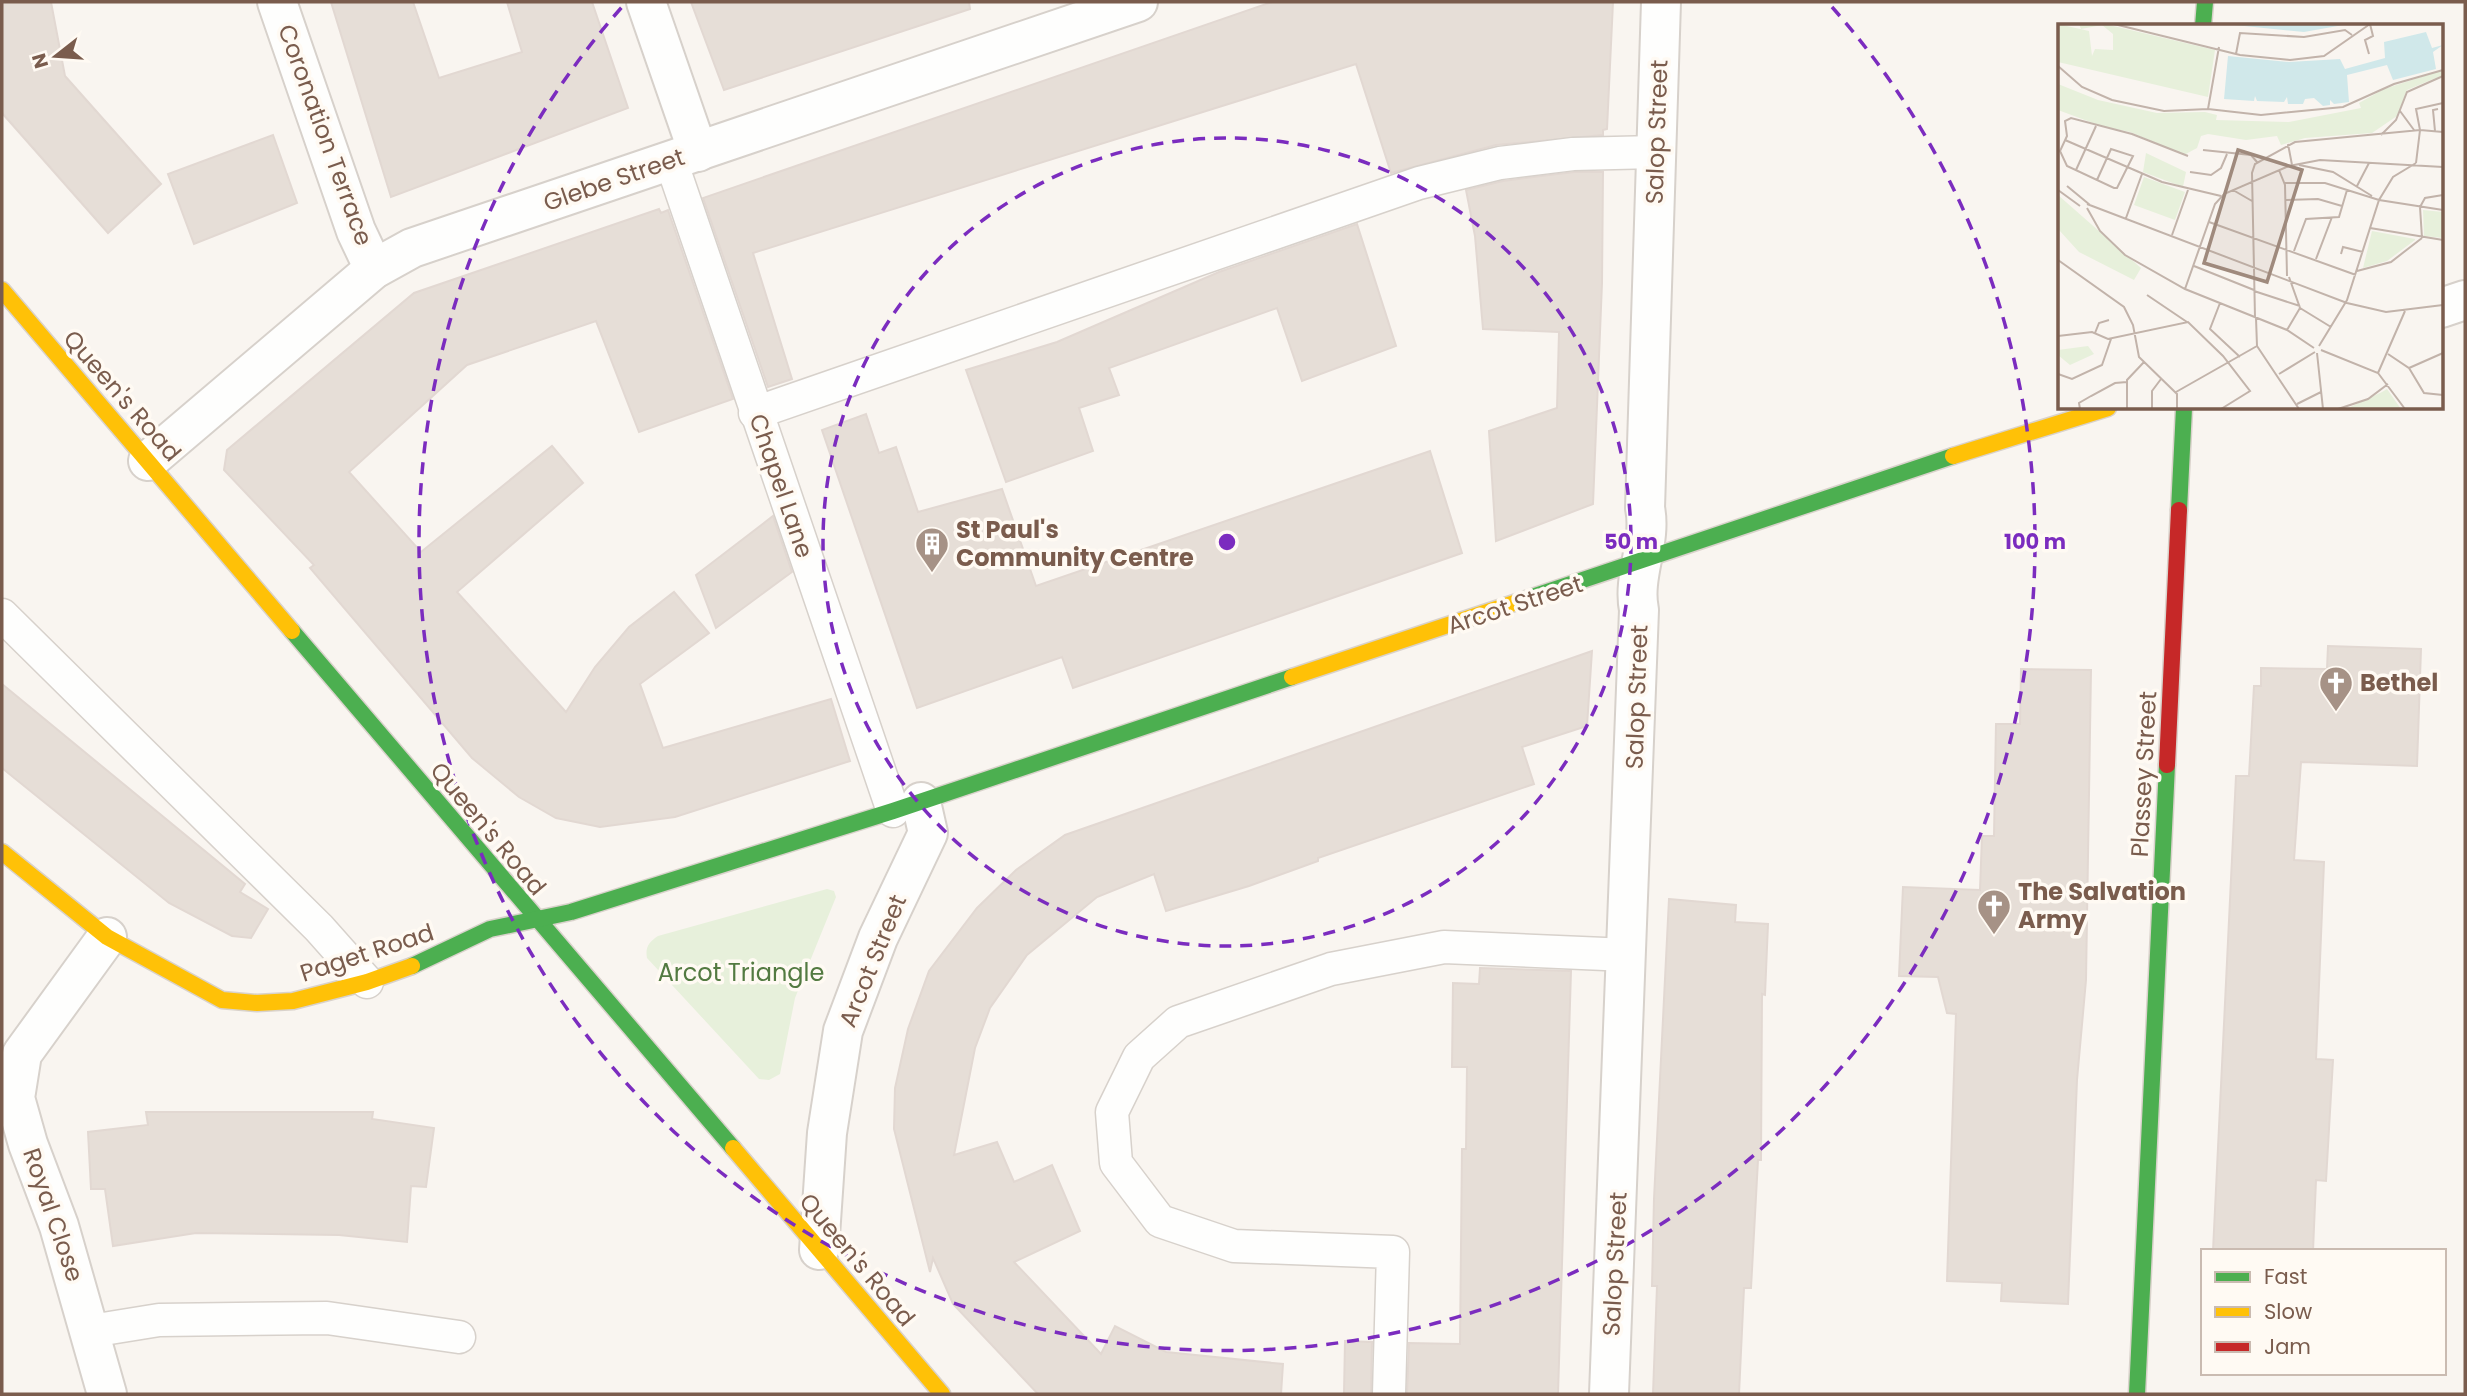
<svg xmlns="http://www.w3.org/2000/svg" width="2467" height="1396" font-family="Poppins,sans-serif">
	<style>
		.green { fill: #e7f0db }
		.building { fill: #e6ded7; stroke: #e2d8d2; stroke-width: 2 }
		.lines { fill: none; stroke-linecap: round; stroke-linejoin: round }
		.lane-casing { stroke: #d7d1cb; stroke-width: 35 }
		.street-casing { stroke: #d7d1cb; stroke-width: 42 }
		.fast-casing { stroke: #d9d2cb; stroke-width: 19 }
		.slow-casing { stroke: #d9d2cb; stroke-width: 19 }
		.jam-casing { stroke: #d9d2cb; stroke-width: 19 }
		.lane { stroke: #fefefd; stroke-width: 32 }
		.street { stroke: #fefefd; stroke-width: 38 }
		.fast { stroke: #4caf50; stroke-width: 16 }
		.slow { stroke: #ffc107; stroke-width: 16 }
		.jam { stroke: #c62828; stroke-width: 16 }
		.ring { fill: none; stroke: #7b2cbf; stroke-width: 3.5; stroke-dasharray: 12 9 }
		.labels { text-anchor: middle; stroke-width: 7; stroke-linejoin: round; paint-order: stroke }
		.street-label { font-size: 24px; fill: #7a5c4d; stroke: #fffaf3 }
		.poi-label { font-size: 24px; font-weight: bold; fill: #7a5c4d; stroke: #fffaf3; text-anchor: start }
		.park-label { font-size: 24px; fill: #537a41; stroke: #fffaf3 }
		.inset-road { fill: none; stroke: #c2b3aa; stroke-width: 2 }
		.view { fill: #9f8a7d; fill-opacity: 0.15; stroke: #9f8a7d; stroke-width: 3.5 }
		.inset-edge { fill: none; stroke: #7a5c4d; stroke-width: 3.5 }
		.centre { fill: #7b2cbf; stroke: #fffaf3; stroke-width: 3.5 }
		.ring-label { font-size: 21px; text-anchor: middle; font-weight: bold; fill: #7b2cbf; stroke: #fffaf3; stroke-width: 7; stroke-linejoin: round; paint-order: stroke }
	</style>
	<rect width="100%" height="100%" fill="#f9f5f0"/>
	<path class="green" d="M827 889 834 891 836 897 795 998 780 1074 769 1080 759 1079 647 958C645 947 649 942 658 936Z"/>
	<g class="building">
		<polygon points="2,2 51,2 65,76 161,184 108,233 2,113"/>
		<polygon points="331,2 413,2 439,78 522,52 507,2 592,2 628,108 391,197"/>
		<polygon points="691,2 969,2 970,9 724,90"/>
		<polygon points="1272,2 1613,2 1607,129 1603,130 1603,135 1496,145 1391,173 1356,64 753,253 792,379 768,387 703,198"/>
		<polygon points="273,135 297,203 194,244 168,174"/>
		<polygon points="1574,172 1603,172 1602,283 1593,504 1496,541 1489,431 1557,408 1559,332 1483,329 1475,236 1466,190 1503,181"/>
		<polygon points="659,209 661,213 668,210 733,399 639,432 596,321 467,365 349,472 421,552 552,446 583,483 457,592 566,712 595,667 629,627 674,592 709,633 640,684 663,748 831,699 850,761 675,817 600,827 556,818 519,797 472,758 310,568 314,565 224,470 227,450 414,293"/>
		<polygon points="1357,224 1396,346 1302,381 1277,308 1109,368 1119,395 1079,408 1093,451 1006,482 966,370 1057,342 1219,272"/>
		<polygon points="866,414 879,453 896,447 918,512 1002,489 1036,586 1430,451 1462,553 1073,688 1062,657 917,708 822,430"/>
		<polygon points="773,516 792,572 716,628 696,575"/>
		<polygon points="2328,646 2421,649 2417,766 2301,762 2294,860 2324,862 2316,1059 2333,1060 2326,1181 2316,1180 2313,1251 2213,1251 2236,776 2249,776 2254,686 2261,686 2261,668 2327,669"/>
		<polygon points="1592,651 1587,726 1522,747 1534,784 1318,858 1318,861 1249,886 1166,911 1154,874 1097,897 1027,955 990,1008 975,1048 954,1155 997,1142 1014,1182 1052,1165 1080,1231 1014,1262 1101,1354 1115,1326 1166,1352 1283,1364 1281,1394 1038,1394 953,1304 933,1258 930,1272 894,1129 895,1088 908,1029 929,971 977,908 1016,870 1065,835"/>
		<polygon points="2021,669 2091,670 2086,980 2077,1080 2068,1304 2001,1301 2002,1283 1947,1281 1956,1014 1947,1013 1938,977 1899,976 1903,887 1980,890 1982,836 1994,836 1996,724 2020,724"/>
		<polygon points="2,684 245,884 240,892 268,909 251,938 232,936 169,903 2,768"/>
		<polygon points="1669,899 1736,905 1735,922 1768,924 1765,995 1762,994 1761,1160 1758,1160 1751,1288 1744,1288 1739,1394 1653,1394 1657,1286 1652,1286 1654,1199"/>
		<polygon points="1480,968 1571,971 1558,1394 1407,1394 1409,1343 1460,1344 1462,1149 1466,1149 1467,1067 1452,1067 1453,983 1479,984"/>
		<polygon points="146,1112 373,1112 372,1119 434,1128 426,1187 411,1186 407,1242 339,1235 196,1233 113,1246 105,1189 91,1189 88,1132 148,1125"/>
		<polygon points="1345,1341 1372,1342 1371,1394 1344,1394"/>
	</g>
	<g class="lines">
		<g class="lane-casing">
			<g id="lane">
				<polyline points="671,161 893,811"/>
				<polyline points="755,413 1419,183 1500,163 1573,154 1656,152"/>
				<polyline points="2,615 319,928 367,982"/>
				<polyline points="91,1331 159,1320 327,1318 459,1337"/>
				<polyline points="1389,1394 1393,1252 1234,1246 1160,1221 1116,1163 1112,1112 1139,1057 1178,1022 1331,969 1444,947 1628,955"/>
			</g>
		</g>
		<g class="street-casing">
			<g id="street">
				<polyline points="277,2 356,231 374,269"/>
				<polyline points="646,2 698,152"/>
				<polyline points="2441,308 2465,300"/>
				<polyline points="148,461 374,269 412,248 1138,2"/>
				<polyline points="819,1250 827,1133 843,1031 878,938 928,833 921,802"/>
				<polyline points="107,1394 59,1226 28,1144 15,1098 22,1054 107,937"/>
				<path d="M1609 1394 1639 610C1632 576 1652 542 1645 508L1661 2"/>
			</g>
		</g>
		<g class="fast-casing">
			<g id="fast">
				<polyline points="2203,26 2205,2"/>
				<polyline points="2179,510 2184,408"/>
				<polyline points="1520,601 1953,456"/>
				<polyline points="292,631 733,1148"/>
				<polyline points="412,966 490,929 571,912 893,811 1292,677"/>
				<polyline points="2137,1394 2167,765"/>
			</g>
		</g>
		<g class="slow-casing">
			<g id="slow">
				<polyline points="2,290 292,631"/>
				<polyline points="1953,456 2108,408"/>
				<polyline points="1292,677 1520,601"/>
				<polyline points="2,852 107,937 222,1000 257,1003 293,1001 367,982 412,966"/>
				<polyline points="733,1148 942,1394"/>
			</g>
		</g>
		<g class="jam-casing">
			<polyline id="jam" points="2167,765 2179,510"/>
		</g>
		<use href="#lane" class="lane"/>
		<use href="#street" class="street"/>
		<use href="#fast" class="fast"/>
		<use href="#slow" class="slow"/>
		<use href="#jam" class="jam"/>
	</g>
	<g class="ring">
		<circle cx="1227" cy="542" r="404"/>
		<path d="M1832 7A808 808 0 1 1 622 7"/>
	</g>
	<defs>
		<g id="building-pin" transform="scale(1.75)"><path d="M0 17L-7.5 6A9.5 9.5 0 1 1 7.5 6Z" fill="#a69286" stroke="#fffaf3"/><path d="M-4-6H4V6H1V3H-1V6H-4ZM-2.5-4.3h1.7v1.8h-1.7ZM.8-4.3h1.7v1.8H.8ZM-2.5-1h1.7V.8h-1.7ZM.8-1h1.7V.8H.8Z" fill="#fff"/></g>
		<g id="church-pin" transform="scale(1.75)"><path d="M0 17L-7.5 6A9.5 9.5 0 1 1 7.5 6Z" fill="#a69286" stroke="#fffaf3"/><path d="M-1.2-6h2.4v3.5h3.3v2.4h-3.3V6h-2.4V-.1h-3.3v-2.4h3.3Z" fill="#fff"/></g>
	</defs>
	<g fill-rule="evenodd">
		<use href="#building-pin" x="932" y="544"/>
		<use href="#church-pin" x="2336" y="683"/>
		<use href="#church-pin" x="1994" y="906"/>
	</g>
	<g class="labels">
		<g class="street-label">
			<text transform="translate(1657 132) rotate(-88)" y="8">Salop Street</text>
			<text transform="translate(325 135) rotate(70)" y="8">Coronation Terrace</text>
			<text transform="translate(614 180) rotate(-19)" y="8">Glebe Street</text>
			<text transform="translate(122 396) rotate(49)" y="8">Queen's Road</text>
			<text transform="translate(781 486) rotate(71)" y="8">Chapel Lane</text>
			<text transform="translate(1515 605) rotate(-18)" y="8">Arcot Street</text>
			<text transform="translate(1637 697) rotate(-88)" y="8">Salop Street</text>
			<text transform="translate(2144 774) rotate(-87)" y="8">Plassey Street</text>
			<text transform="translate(488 829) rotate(50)" y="8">Queen's Road</text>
			<text transform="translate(367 953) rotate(-18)" y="8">Paget Road</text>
			<text transform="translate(873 961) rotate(-68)" y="8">Arcot Street</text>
			<text transform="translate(53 1215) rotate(71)" y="8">Royal Close</text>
			<text transform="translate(857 1260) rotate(50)" y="8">Queen's Road</text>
			<text transform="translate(1615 1264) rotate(-87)" y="8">Salop Street</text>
		</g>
		<g class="poi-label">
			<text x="956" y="538">St Paul's<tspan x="956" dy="28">Community Centre</tspan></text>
			<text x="2360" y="691">Bethel</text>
			<text x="2018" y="900">The Salvation<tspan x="2018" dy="28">Army</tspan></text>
		</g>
		<g class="park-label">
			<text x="741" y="981">Arcot Triangle</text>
		</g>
	</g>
	<g transform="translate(2058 24)">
		<rect width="385" height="385" fill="#f9f5f0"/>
		<path d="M0 0 31 7 34 32 37 25 55 26V10L44 1 23 5 21 0H47L157 26 150 73 0 38ZM385 46V51L349 66 339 92 314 109 247 114 223 121 219 112 188 116 150 110 143 112 139 124 126 131 72 108 43 102 0 86V60L40 76 99 89 147 88 159 91 158 96 231 98 303 84 301 79 326 65ZM88 129 128 148 125 163 85 148ZM86 153 127 168 117 196 76 181ZM0 171 83 244 76 256 21 228 1 206ZM365 186 385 188V214L366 212ZM314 207 357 215V216L329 237 305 244ZM30 322 36 330 12 341 0 331V326ZM329 365 343 385H288L324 368Z" fill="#e7f0db"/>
		<path d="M167 0H291L246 8ZM368 8 374 24 385 21 375 28 378 45 335 56 329 41 289 51 291 78 276 80 272 76V81L265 82 256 74 247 75 245 80H230L229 73 226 78 199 77 197 72 196 77 166 75 170 32 231 38 282 35 287 45 327 34 326 18Z" fill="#d0e8ea"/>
		<path class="inset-road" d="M56 0 182 31 232 36 266 32 312 0M178 30 182 9 246 13 287 6 294 11M311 30 307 16 315 12 312 0M0 42 24 63 54 76 106 87 150 85 203 91 285 83 336 60 385 46M150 85 161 23M342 87 356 106M377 107 375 86 380 85M323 111 338 96 349 68 385 52M7 116 104 158 163 172M230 120 234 141M145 126 193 131 199 138M358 139 362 106 358 85 385 79M241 141 275 148 314 172M18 146 38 102M221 146 227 161 229 252M132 148 153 151 163 144 169 130M39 156 53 125 75 132 59 164H56L9 142 2 127 9 112 7 97 13 94 74 110 130 132M226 159H267L321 176 385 186M9 162 32 181M299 162 311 139M0 166 22 182M175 166 194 177M227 176 260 175 284 182M29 180 289 279 328 288 385 281M362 183 364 214M362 183 367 174 385 171M29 184 42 207 67 231 127 265 229 306 256 324M68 194 84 150M151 198 298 251M312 204 385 216M114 211 130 166M236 227 248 195 281 193 289 166M283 230 285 223 305 228M258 235 274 193M0 236 66 283 75 301 81 333 119 370V385M136 242 196 266M299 247 333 238 364 214M127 265 157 180 166 170 231 142 262 136 385 143M196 267 242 282M89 271 129 298M162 279 152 305 182 333M242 284 273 303M197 293 194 149 197 140 237 118 362 106 385 108M198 294 199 322M229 306 242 284 231 253M37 309 41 299 51 296M0 312 34 308 50 315 130 298 165 332 192 367 163 385M199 322 241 385M261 322 289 276 321 176 335 153 358 139M263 326 320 349 347 385M259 329 265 385M330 330 351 344 385 329M351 344 366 369 385 371M320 349 347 287M0 350 14 355 44 341 53 315M221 350 257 328M118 368 199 322M239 380 263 368M22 385 21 379 33 372 57 359 69 358M69 385V356L86 338M94 385V367L103 355M280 385 310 375 330 360"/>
		<path class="view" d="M180 126 244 146 209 258 146 239Z"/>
		<rect width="385" height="385" class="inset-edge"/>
	</g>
	<circle cx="1227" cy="542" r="10" class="centre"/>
	<g class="ring-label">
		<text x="1631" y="549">50 m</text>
		<text x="2035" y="549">100 m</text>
	</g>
	<rect width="2467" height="1396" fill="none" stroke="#7a5c4d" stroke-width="7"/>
	<rect x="2201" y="1249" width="245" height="126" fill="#fffaf3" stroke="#cabbb1" stroke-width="2"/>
	<rect x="2215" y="1272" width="35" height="10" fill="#4caf50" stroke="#cabbb1" stroke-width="2"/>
	<text x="2264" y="1284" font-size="21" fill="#7a5c4d">Fast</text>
	<rect x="2215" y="1307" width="35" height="10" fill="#ffc107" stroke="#cabbb1" stroke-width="2"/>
	<text x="2264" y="1319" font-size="21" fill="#7a5c4d">Slow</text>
	<rect x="2215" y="1342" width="35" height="10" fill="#c62828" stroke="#cabbb1" stroke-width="2"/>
	<text x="2264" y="1354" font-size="21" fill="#7a5c4d">Jam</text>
	<g transform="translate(56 56) rotate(253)" stroke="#fffaf3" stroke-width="5" paint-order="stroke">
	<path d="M0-5L12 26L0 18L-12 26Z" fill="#7a5c4d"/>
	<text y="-10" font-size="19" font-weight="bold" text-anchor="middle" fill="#7a5c4d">N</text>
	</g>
</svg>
